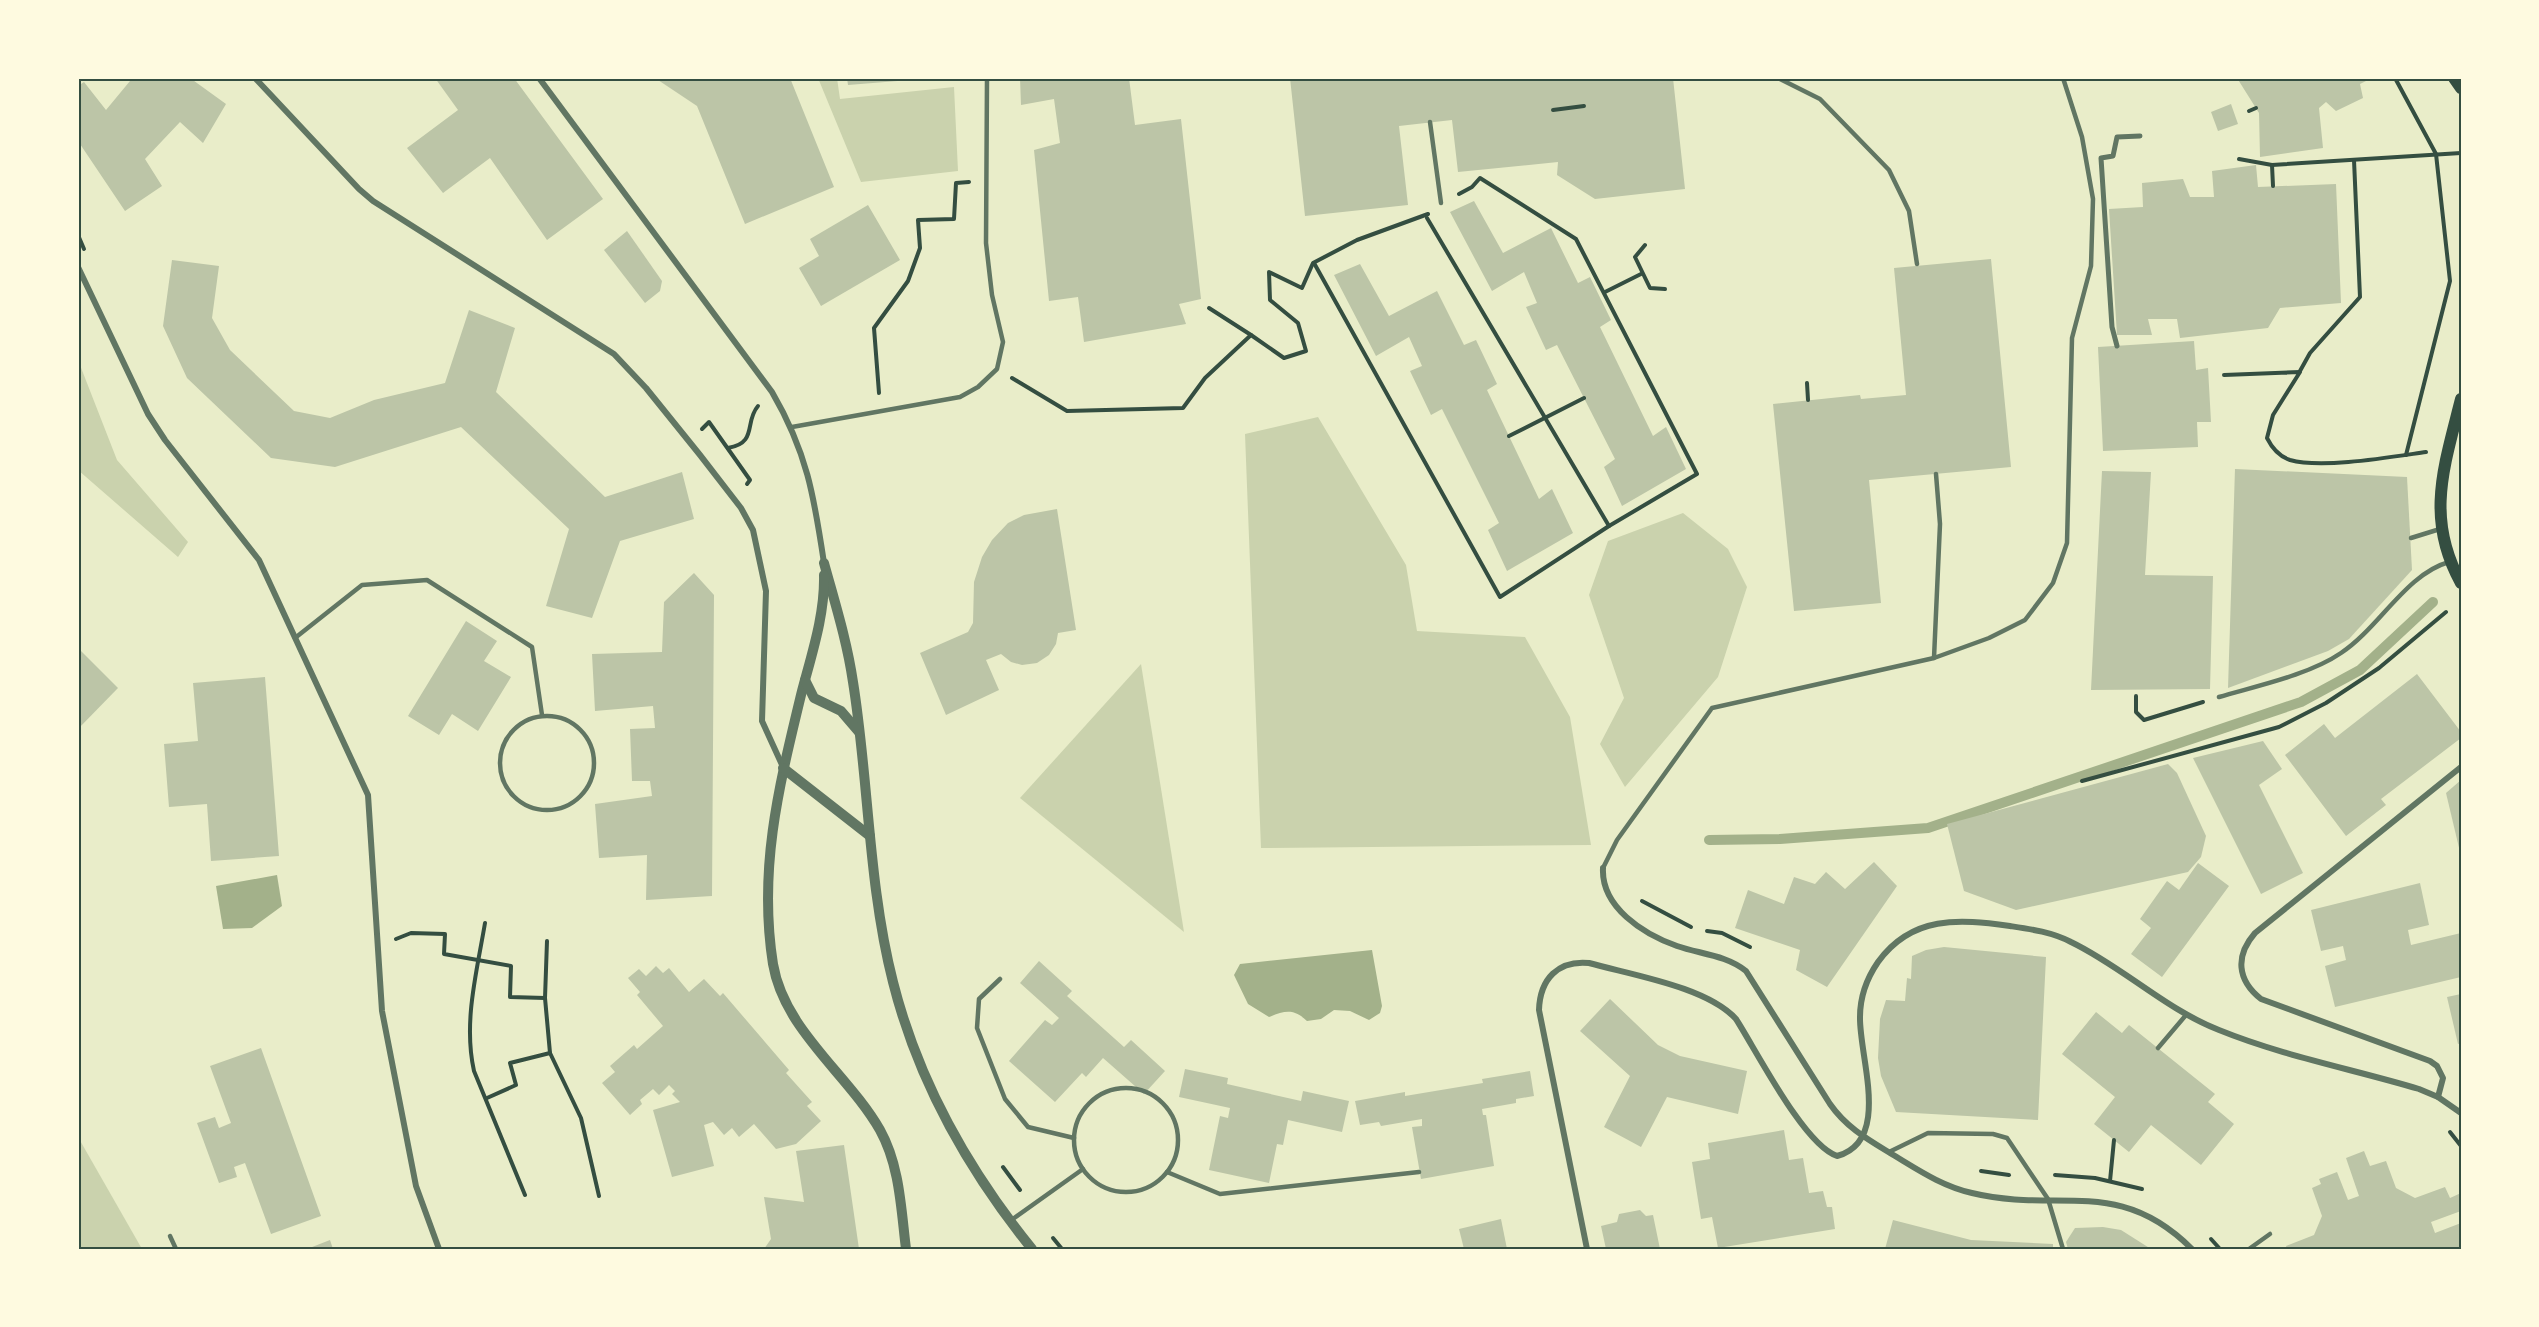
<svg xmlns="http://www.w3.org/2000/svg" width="2539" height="1327" font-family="'DejaVu Sans',sans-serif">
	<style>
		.green { fill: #cad2ad }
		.water { fill: #a3b18a }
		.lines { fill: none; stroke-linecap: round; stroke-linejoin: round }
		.stream { stroke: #a3b18a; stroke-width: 10 }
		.building { fill: #bcc5a7 }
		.path { stroke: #344e41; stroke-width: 4 }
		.service { stroke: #617663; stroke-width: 4.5 }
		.pedestrian { stroke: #617663; stroke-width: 5 }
		.minor { stroke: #617663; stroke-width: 6 }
		.tertiary { stroke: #617663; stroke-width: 10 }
		.secondary { stroke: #344e41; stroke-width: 12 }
		.neatline { fill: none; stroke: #344e41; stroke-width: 2 }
	</style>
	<rect width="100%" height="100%" fill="#e9edc9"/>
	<g class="green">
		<polygon points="818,78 837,78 840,99 954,87 958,171 861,182"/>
		<polygon points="78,360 117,460 188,542 178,557 78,470"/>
		<polygon points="1318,417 1406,565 1417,631 1525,637 1570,717 1591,845 1261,848 1245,434"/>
		<polygon points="1683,513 1728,549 1747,587 1718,677 1625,787 1600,744 1624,698 1589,595 1608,541"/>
		<polygon points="1141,664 1184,932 1020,798"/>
		<polygon points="78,1137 142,1249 78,1249"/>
	</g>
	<g class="water">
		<polygon points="277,875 282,906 252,928 223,929 216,886"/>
		<path d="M1372 950 1382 1006 1380 1013 1369 1020 1350 1011 1334 1010 1321 1019 1307 1021C1293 1008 1285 1011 1269 1017L1248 1004 1234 975 1240 964Z"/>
	</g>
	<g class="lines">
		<polyline class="stream" points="1709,840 1780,839 1928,828 2301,702 2360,670 2433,602"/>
	</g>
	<g class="building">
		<polygon points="124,78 190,78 226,104 203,143 180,122 145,159 162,186 125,211 78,141 78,86 84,82 106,110 130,81"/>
		<polygon points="435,78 514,78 603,199 547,240 490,158 443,193 407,148 458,110"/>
		<polygon points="655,78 790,78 834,187 745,224 697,106"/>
		<polygon points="847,78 910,78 910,80 848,85"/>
		<polygon points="1020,78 1129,78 1135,125 1181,119 1201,299 1179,304 1186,324 1084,342 1078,297 1049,301 1034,150 1060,143 1054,99 1021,105"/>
		<polygon points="1290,78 1673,78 1685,189 1595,199 1557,175 1558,162 1458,172 1452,120 1399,126 1408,205 1305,216"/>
		<polygon points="2237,78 2372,78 2360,84 2363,98 2336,111 2326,102 2319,108 2323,148 2260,157 2259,113"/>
		<polygon points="2231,104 2238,124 2218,131 2211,112"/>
		<polygon points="2256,165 2258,187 2336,184 2341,303 2280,308 2268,328 2180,338 2177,319 2148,319 2152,335 2117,335 2109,209 2143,207 2142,183 2183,179 2190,197 2214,197 2212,171"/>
		<polygon points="1474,201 1503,253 1551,228 1578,283 1590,277 1611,320 1600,327 1653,436 1666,427 1686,469 1622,506 1604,467 1615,459 1557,345 1546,350 1526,307 1537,303 1524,272 1492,291 1450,212"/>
		<polygon points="868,205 900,260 821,306 799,268 819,256 810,239"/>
		<polygon points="627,231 662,281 660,291 645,303 604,250"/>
		<polygon points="1991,259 2011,467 1869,480 1881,603 1794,611 1773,404 1860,395 1861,399 1906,395 1894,268"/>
		<polygon points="172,260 219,266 212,318 230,350 294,411 330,418 374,400 445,383 469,310 515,328 496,392 605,497 682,472 694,519 620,541 592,618 546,606 569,529 461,427 335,467 271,458 187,378 163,326"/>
		<polygon points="1360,264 1389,316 1437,291 1464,345 1476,340 1497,384 1487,390 1539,499 1552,489 1573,533 1507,571 1488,530 1499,523 1442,409 1431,415 1410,371 1422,366 1409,337 1376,356 1334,275"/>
		<polygon points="2194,341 2196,370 2208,368 2211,422 2197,422 2198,447 2103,451 2098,347"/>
		<polygon points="2235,469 2407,477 2412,570 2349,639 2328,651 2228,688"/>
		<polygon points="2102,471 2151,472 2145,575 2213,576 2210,689 2091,690"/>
		<polygon points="1057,509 1076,630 1058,633 1056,644 1049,655 1037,663 1022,665 1011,662 1001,654 986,660 999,690 946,715 920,653 968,632 973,623 974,582 982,557 992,540 1008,523 1024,515"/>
		<polygon points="694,573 714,595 712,896 646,900 647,855 599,858 595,804 652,796 650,781 632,781 630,729 655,728 653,706 595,711 592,654 662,652 664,602"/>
		<polygon points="466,621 497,641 484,661 511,677 478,731 452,714 439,735 408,716"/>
		<polygon points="78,648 118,688 78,729"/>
		<polygon points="2417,674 2461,732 2461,738 2381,799 2386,805 2346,836 2285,755 2324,724 2335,738"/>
		<polygon points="265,677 279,856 211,861 207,804 169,807 164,744 198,741 193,683"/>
		<polygon points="2263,741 2282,769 2259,785 2303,873 2261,894 2193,758"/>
		<polygon points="2168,764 2177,773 2206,836 2201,857 2188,872 2016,910 1964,891 1947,824"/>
		<polygon points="2461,780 2461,852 2460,852 2446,793"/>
		<polygon points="1874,862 1897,886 1827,987 1796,970 1800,950 1735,928 1748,890 1784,904 1794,877 1815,884 1826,872 1845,889"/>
		<polygon points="2198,863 2229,886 2162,977 2131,954 2151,928 2140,919 2167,881 2179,890"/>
		<polygon points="2420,883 2429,925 2408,930 2411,945 2461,933 2461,977 2335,1007 2325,966 2346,960 2343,946 2321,951 2311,910"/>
		<polygon points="1944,947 2046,957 2038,1120 1896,1112 1881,1076 1878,1058 1880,1019 1886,1000 1905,1001 1907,978 1911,979 1912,956 1926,950"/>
		<polygon points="1039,961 1072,991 1067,996 1124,1047 1131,1040 1165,1071 1144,1094 1103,1058 1086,1077 1082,1073 1055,1102 1009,1061 1045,1020 1052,1025 1059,1018 1020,983"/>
		<polygon points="656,966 663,973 669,968 689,992 704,979 720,996 723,993 789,1070 786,1073 812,1102 807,1106 821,1121 796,1144 776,1149 754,1124 739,1137 732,1128 724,1135 713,1122 704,1125 714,1166 672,1177 653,1110 680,1102 672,1094 675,1091 669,1085 659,1095 653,1089 640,1100 642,1104 630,1115 602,1083 615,1072 610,1066 634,1045 637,1049 663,1026 637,995 640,992 628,978 639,969 646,976"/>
		<polygon points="2461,994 2461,1043 2458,1044 2447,997"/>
		<polygon points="1610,999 1658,1045 1680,1056 1747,1071 1738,1114 1667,1097 1641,1147 1604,1127 1630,1076 1580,1031"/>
		<polygon points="2096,1012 2122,1033 2129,1025 2215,1094 2208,1102 2234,1124 2201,1165 2151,1125 2129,1152 2094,1124 2115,1097 2062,1054"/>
		<polygon points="261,1048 321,1216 271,1234 245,1163 234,1167 237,1177 219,1183 197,1123 215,1117 219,1128 231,1123 210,1066"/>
		<polygon points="1185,1069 1228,1078 1227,1084 1301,1101 1303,1091 1349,1101 1342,1132 1288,1120 1283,1145 1277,1144 1269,1183 1209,1170 1220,1116 1228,1118 1230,1108 1179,1097"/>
		<polygon points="1530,1071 1534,1096 1516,1099 1516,1103 1482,1109 1483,1115 1486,1115 1494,1166 1421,1179 1412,1127 1422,1126 1422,1119 1381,1126 1379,1122 1360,1125 1355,1101 1405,1092 1405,1096 1483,1083 1482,1079"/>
		<polygon points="1784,1130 1789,1160 1803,1158 1809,1193 1823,1191 1827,1207 1832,1207 1835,1229 1718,1248 1712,1217 1701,1219 1692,1162 1710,1159 1708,1143"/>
		<polygon points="844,1145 859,1249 764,1249 771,1239 764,1197 804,1202 796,1151"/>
		<polygon points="2364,1151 2370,1166 2386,1161 2396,1188 2415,1198 2445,1187 2450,1198 2461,1193 2461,1211 2431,1222 2435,1233 2461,1223 2461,1249 2287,1249 2286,1246 2314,1235 2322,1216 2312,1188 2321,1184 2319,1179 2337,1172 2348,1200 2359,1196 2346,1158"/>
		<polygon points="1640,1210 1646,1216 1653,1215 1660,1249 1606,1249 1601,1226 1617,1222 1619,1214"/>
		<polygon points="1501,1219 1507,1249 1464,1249 1459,1229"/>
		<polygon points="1893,1220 1971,1240 2053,1244 2053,1249 1885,1249"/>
		<polygon points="2103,1227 2121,1230 2151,1249 2068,1249 2066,1242 2075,1228"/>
		<polygon points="330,1240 333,1249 307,1249"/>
	</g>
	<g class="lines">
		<g class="path">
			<polyline points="2395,78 2436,154 2450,281 2406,455"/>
			<polyline points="1553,110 1584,106"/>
			<polyline points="2249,111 2256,108"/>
			<polyline points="2239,159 2272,165 2461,153"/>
			<polyline points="2272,165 2273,186"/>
			<polyline points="1427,218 1609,526 1697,474 1576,239 1480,178 1472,187 1459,194"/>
			<polyline points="78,235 84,249"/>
			<polyline points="1645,245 1635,257 1650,288 1665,289"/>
			<polyline points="1314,263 1500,597 1609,526"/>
			<polyline points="1605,292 1641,274"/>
			<polyline points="1209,308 1251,335"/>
			<polyline points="2300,371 2310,353 2360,297 2354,160"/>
			<path d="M2224 375 2300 372 2273 415 2267 438C2272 448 2278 456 2290 460 2322 469 2391 457 2426 452"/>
			<polyline points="1012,378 1067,411 1183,408 1205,378 1251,335 1284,358 1306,351 1298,323 1270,300 1269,272 1302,288 1313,263 1357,240 1428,214"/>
			<polyline points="1807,383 1808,400"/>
			<polyline points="879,393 874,328 908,281 920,248 918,220 954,219 956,183 969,182"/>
			<polyline points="702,429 709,422 750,480 747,484"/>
			<polyline points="1509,436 1584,398"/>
			<path d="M728 448C758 443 744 422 758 406"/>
			<polyline points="2136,696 2136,712 2144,720 2203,702"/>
			<polyline points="2082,781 2279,727 2326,703 2379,668 2446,612"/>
			<polyline points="1642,901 1691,927"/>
			<path d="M485 923C477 971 463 1022 474 1071L525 1195"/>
			<polyline points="1707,931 1722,933 1750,947"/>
			<polyline points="396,939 411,933 445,934 444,954 511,966 510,997 545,998"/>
			<polyline points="547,941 545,998 550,1053 581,1118 599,1196"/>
			<polyline points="487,1098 516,1085 510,1063 550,1053"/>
			<polyline points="2450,1132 2461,1146"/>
			<polyline points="1003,1167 1020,1190"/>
			<polyline points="1981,1171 2009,1175"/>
			<polyline points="2055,1175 2095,1178 2142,1189"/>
			<polyline points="2110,1181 2114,1140"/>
			<polyline points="1053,1238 1062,1249"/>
			<polyline points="2211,1239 2220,1249"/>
		</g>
		<g class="service">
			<polyline points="1778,78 1820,99 1889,170 1909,211 1917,264"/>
			<polyline points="1430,122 1441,203"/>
			<polyline points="792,427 960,397 978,387 997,369 1003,342 992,295 986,243 987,78"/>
			<polyline points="2411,538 2440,529"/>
			<polyline points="295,638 362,585 427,580 532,647 542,715"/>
			<polyline points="1934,658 1940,524 1936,474"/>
			<path d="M2219 697C2256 686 2309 675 2341 653 2379 628 2406 574 2449 562"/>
			<circle cx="547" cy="763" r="47"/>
			<polyline points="1603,868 1617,840 1712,708 1934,658 1989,638 2025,620 2053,583 2067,543 2072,338 2091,266 2093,199 2082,137 2063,78"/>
			<polyline points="1000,979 979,999 977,1028 1005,1099 1028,1127 1074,1138"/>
			<polyline points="2158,1048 2186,1015"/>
			<circle cx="1126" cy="1140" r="52"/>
			<polyline points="1889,1152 1928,1133 1993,1134 2007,1138 2048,1199 2063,1249"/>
			<polyline points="1167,1172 1220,1194 1419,1172"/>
			<polyline points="1010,1221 1083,1169"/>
			<polyline points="170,1236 176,1249"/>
			<polyline points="2249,1249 2270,1234"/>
		</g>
		<polyline class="pedestrian" points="2117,346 2112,327 2101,158 2113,156 2117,137 2140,136"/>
		<g class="minor">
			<polyline points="255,78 359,189 373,201 614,354 646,388 700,455 741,508 753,530 766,591 762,721 783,767"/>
			<path d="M539 78 772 392C807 452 814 496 824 563"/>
			<polyline points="78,267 148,414 165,440 259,560 368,795 382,1011 416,1186 439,1249"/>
			<path d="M1603 868C1601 907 1643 934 1677 946 1700 954 1726 955 1746 971L1830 1104C1846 1127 1867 1139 1890 1153 1917 1169 1941 1186 1972 1193 2058 1214 2118 1175 2192 1249"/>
			<path d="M2438 1097 2443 1078 2437 1066 2430 1061 2261 999C2237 980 2235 956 2255 933L2461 767"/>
			<path d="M1587 1249 1539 1010C1540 979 1558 960 1589 963 1632 975 1707 987 1736 1019 1756 1050 1804 1145 1837 1156 1892 1141 1859 1057 1860 1017 1860 997 1867 978 1878 962 1912 915 1959 919 2010 926 2030 929 2052 932 2071 942 2123 967 2165 1009 2219 1030 2283 1056 2352 1069 2419 1089L2438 1097 2461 1113"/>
		</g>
		<g class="tertiary">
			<path d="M824 563C835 603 847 641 853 682 869 782 868 884 893 982 918 1081 969 1171 1032 1249"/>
			<path d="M824 575C825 616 811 656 801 695 779 786 758 869 773 964 784 1030 848 1074 880 1130 900 1166 901 1209 906 1249"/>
			<polyline points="805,680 814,698 841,711 859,732"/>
			<polyline points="783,768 870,836"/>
		</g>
		<g class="secondary">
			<polyline points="2454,78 2461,88"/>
			<path d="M2461 399C2444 467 2425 518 2461 583"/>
		</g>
	</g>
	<rect width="2539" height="1327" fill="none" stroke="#fefae0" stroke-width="159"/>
	<rect x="80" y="80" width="2380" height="1168" class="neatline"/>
</svg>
